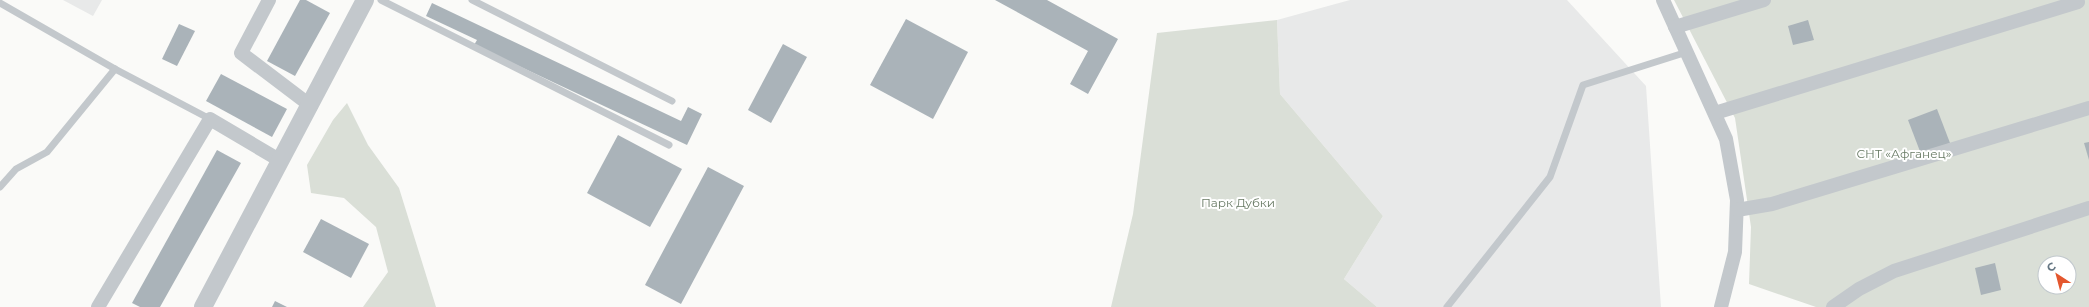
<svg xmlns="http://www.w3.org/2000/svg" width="2089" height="307" font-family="Montserrat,sans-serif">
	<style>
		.built { fill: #e8e9e9 }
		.green { fill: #dadfd7; fill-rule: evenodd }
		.building { fill: #aab3b9 }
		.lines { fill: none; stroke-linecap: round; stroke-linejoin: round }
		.service { stroke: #c3c8cc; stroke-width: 7 }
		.minor { stroke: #c3c8cc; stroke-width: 14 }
		.tertiary { stroke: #c3c8cc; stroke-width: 18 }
		.labels { text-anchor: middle; stroke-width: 4; stroke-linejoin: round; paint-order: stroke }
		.park-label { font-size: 12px; fill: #687a64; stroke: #fff }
	</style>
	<rect width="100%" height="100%" fill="#fafaf8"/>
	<g class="built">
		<polygon points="63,0 102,0 93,16"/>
		<polygon points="1350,0 1567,0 1646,86 1661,307 1377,307 1344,279 1383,216 1280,94 1277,20"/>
	</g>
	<g class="green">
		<path d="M1674 0H2089V307H1816L1749 284 1751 227 1735 118ZM2045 263H2069V287H2045Z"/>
		<polygon points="1277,20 1280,94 1383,216 1344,279 1377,307 1111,307 1133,214 1157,33"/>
		<polygon points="347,103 368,145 399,188 436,307 363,307 388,272 376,227 344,198 311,193 307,165 333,120"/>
	</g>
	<g class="building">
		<polygon points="300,0 306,0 330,13 295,76 267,61"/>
		<polygon points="995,0 1047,0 1118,39 1088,94 1070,84 1088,51"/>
		<polygon points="432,3 681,121 688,107 702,114 687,145 474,45 477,40 426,16"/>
		<polygon points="906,19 968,52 933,119 870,85"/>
		<polygon points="1808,20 1814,40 1793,45 1788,26"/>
		<polygon points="179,24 195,31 177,66 162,59"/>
		<polygon points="783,44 807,57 771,123 748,110"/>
		<polygon points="221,74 287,109 272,137 206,101"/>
		<polygon points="1937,109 1950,143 1921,154 1908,120"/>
		<polygon points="618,135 682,169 650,227 587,193"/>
		<polygon points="2089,142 2089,160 2084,143"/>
		<polygon points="217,150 241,163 160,307 140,307 132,303"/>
		<polygon points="708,167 744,186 681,304 645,285"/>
		<polygon points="321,219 369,244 351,278 303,252"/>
		<polygon points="1995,263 2001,290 1981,295 1975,268"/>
		<polygon points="275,301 287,307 272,307"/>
	</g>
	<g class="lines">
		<g class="service">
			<polyline points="381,0 669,145"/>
			<polyline points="472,0 672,101"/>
			<polyline points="0,3 115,69 210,119"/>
			<polyline points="0,187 16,169 47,152 115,69"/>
			<polyline points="1447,307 1550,177 1583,85 1687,52"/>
		</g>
		<g class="minor">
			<polyline points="269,0 241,53 311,106"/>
			<polyline points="1663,0 1726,139 1737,200 1735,252 1721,307"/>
			<polyline points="1675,27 1764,0"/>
			<polyline points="1715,113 2078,2"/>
			<polyline points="1737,210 1772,204 2089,108"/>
			<polyline points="98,307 210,119 281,161"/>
			<polyline points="1833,307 1859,289 1894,271 2089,208"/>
		</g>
		<polyline class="tertiary" points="203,307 365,0"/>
	</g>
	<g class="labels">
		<g class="park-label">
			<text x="1904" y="158">СНТ «Афганец»</text>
			<text x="1238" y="207">Парк Дубки</text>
		</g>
	</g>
	<g transform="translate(2057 275) rotate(324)"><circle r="19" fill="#ffffff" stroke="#c1c8cd"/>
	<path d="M0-3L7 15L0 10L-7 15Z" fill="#e4572e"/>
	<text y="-6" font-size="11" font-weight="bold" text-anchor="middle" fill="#657683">С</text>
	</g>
</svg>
